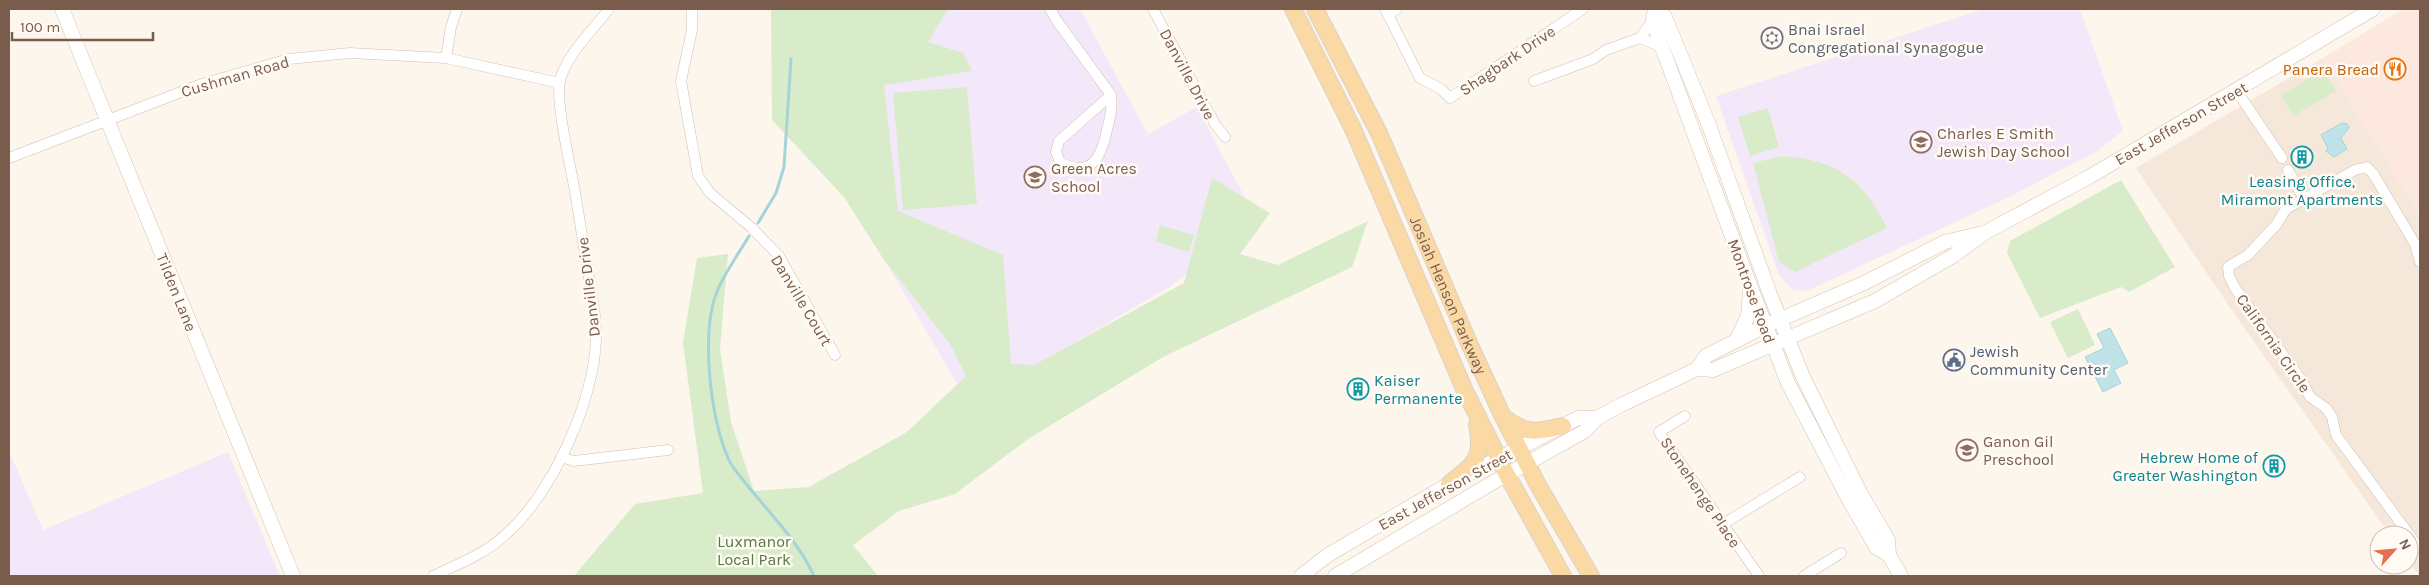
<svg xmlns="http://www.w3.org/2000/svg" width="2429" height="585" font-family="Karla,sans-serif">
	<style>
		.residential { fill: #f5e8da }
		.commercial { fill: #fde8e0 }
		.education { fill: #f3e8fa }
		.green { fill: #d8ecc9 }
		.water { fill: #bfe3e8; stroke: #a5d3da }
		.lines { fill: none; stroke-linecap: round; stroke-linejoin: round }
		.stream { stroke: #a5d3da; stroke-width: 3 }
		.street-casing { stroke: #d1beb0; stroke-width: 11 }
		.secondary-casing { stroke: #d6c0b0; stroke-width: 15 }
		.primary-casing { stroke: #dad1cd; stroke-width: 18 }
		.street { stroke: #fff; stroke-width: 10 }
		.secondary { stroke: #fff; stroke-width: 14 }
		.primary { stroke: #fbd9a5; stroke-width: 16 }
		.labels { text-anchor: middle; stroke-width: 5; stroke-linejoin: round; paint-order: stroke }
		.worship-label { font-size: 16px; fill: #5b616d; stroke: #fffaf3; text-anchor: start }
		.street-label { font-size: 16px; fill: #7a5c4d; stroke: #fffaf3 }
		.food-label { font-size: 16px; fill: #c56008; stroke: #fffaf3; text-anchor: end }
		.education-label { font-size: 16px; fill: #785e54; stroke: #fffaf3; text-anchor: start }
		.culture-label { font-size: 16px; fill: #0d838f; stroke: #fffaf3 }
		.service-label { font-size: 16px; fill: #4e5e75; stroke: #fffaf3; text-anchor: start }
		.park-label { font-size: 16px; fill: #537a41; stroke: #fffaf3 }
	</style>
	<rect width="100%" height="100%" fill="#fdf6ec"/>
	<polygon class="residential" points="2323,58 2420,215 2420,576 2409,562 2409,535 2390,535 2233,312 2136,168"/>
	<polygon class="commercial" points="2403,9 2420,9 2420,215 2323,58"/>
	<g class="education">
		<polygon points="807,9 1080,9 1148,134 1197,107 1256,219 1171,286 969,404 789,97"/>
		<polygon points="1984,9 2080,9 2123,131 2096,152 2009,197 1807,291 1793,290 1779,275 1716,96"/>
		<polygon points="9,451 43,530 228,452 280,576 9,576"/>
	</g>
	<g class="green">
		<polygon points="771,9 948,9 928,42 963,53 972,71 884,85 898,211 1003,255 1011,364 1034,365 1184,283 1212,178 1270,213 1240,254 1278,265 1368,221 1352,267 1163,357 1028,439 955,494 899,511 853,545 878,576 574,576 635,504 703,493 683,343 697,258 728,254 720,349 731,422 754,491 809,487 907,432 966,376 950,344 882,257 844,197 772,120"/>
		<polygon points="2323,70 2336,91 2293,116 2281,95"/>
		<polygon points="967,87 977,204 903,210 893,93"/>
		<polygon points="1768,108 1779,147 1750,156 1738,117"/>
		<path d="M1782 156C1837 160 1863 179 1887 228L1795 272 1779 262 1753 163Z"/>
		<polygon points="2121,180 2175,267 2129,292 2121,287 2040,318 2007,253 2010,241"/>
		<polygon points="1160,225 1194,235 1189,252 1156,242"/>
		<polygon points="2078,309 2095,345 2068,358 2050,322"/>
	</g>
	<g class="water">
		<polygon points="2342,123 2347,124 2349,128 2341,138 2347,149 2334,157 2326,151 2328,148 2321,135"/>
		<polygon points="2110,328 2128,363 2114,370 2121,383 2103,392 2085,357 2104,348 2097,334"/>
	</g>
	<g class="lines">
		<g class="stream">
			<polyline points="758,223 776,193 784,167 791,59"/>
			<path d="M749 236C739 253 726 271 718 289 700 330 710 420 729 460 733 469 741 477 747 485 771 515 798 541 814 576"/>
		</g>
		<g class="street-casing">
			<g id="street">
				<polyline points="692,9 692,30 681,81 698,176 710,193 752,228 779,256 835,355"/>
				<path d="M1050 9 1057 21 1111 95C1113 108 1110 117 1107 130 1101 158 1091 179 1060 162L1056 152 1059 141 1111 95"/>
				<polyline points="1153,9 1215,124 1225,137"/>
				<polyline points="1385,9 1420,78 1441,89 1450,98 1583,9"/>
				<polyline points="1388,15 1397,9"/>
				<polyline points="1640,38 1662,47"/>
				<polyline points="446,58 451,27 457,9"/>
				<polyline points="1534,81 1593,59 1606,50 1640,38 1653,20"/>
				<polyline points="2236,90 2282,158"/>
				<polyline points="9,158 202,84 289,59 350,53 446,58 560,83"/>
				<polyline points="2288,170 2303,197"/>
				<polyline points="2420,262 2415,244 2374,175 2367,167 2355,170 2286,209 2276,225 2248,255 2228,267 2229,276 2235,288 2302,381 2310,397 2326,408 2332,417 2336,435 2416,544 2420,547"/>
				<polyline points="1685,416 1659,432 1759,576"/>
				<polyline points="561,457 574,461 668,450"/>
				<polyline points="1723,524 1800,477"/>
				<path d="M433 576C458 564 485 554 505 535 552 495 595 399 596 338 597 318 592 297 589 278 584 249 580 221 575 192 571 167 555 102 560 80 567 54 593 30 609 9"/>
				<polyline points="1804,576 1841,553"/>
			</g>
		</g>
		<g class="secondary-casing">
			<g id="secondary">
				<polyline points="62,9 293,576"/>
				<polyline points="1655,9 1653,20 1662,47 1751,288 1788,383 1849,500 1876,547 1889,555"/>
				<polyline points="1657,9 1665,17 1707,120 1770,294 1803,377 1861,494 1888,540 1889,555 1901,576"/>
				<polyline points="1736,341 1748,316 1750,291"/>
				<polyline points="1697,369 1706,356 1765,326 1864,283 1945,242 1978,234"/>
				<polyline points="1301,576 1328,555 1449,484 1578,418 1597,418"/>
				<polyline points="1335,576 1492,483 1585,431 1597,418 1621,405 1697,369 1713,370 1875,301 1953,256 1986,232 2089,177 2373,9"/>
			</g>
		</g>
		<g class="primary-casing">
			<g id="primary">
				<polyline points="1293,9 1353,129 1465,391 1507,475 1563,576"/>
				<path id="s1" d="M1315 9 1379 133 1469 343 1503 417 1538 485 1591 576"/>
				<path d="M1505 418C1527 435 1538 432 1563 426"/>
				<path d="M1449 484C1474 464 1484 460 1477 425"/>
			</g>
		</g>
		<use href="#street" class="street"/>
		<use href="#secondary" class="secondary"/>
		<use href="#primary" class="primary"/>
	</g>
	<defs>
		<g id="synagogue-ring" transform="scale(1.125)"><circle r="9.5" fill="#fffaf3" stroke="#6b7280" stroke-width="1.5"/><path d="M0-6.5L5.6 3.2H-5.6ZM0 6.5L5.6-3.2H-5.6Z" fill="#6b7280"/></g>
		<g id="restaurant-ring" transform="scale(1.125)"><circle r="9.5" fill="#fffaf3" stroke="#e8710a" stroke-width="1.5"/><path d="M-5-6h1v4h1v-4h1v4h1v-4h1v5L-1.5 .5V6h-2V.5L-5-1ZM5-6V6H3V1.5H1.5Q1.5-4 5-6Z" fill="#e8710a"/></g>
		<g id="school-ring" transform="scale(1.125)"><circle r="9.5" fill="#fffaf3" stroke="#8d6e63" stroke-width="1.5"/><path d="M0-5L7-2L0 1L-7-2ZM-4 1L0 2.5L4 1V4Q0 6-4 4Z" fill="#8d6e63"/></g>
		<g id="building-ring" transform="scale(1.125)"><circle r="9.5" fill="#fffaf3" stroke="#0f9aa8" stroke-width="1.5"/><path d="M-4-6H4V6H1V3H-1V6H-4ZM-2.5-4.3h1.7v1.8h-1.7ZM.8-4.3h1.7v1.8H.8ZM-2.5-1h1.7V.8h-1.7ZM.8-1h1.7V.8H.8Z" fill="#0f9aa8"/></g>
		<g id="civic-ring" transform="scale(1.125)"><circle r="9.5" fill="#fffaf3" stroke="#5c6f8a" stroke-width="1.5"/><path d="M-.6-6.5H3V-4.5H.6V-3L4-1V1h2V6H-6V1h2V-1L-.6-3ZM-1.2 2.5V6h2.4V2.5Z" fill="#5c6f8a"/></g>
	</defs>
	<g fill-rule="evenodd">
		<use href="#synagogue-ring" x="1772" y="38"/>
		<use href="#restaurant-ring" x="2395" y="69"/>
		<use href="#school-ring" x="1921" y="142"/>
		<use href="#building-ring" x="2302" y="157"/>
		<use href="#school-ring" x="1035" y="177"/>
		<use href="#civic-ring" x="1954" y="360"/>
		<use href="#building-ring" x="1358" y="389"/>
		<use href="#school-ring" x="1967" y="450"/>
		<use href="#building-ring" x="2274" y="466"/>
	</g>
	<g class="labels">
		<g class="worship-label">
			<text x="1788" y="35">Bnai Israel<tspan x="1788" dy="18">Congregational Synagogue</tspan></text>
		</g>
		<g class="street-label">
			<text transform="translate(1507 60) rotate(-34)" y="6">Shagbark Drive</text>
			<text transform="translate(1188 74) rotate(62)" y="6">Danville Drive</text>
			<text transform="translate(235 76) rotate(-16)" y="6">Cushman Road</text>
			<text transform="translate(2181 123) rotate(-30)" y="6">East Jefferson Street</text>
			<text transform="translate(588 287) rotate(-97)" y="6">Danville Drive</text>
			<text transform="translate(1752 291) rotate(70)" y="6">Montrose Road</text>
			<text transform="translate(177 292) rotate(68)" y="6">Tilden Lane</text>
			<text dy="6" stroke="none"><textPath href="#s1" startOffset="316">Josiah Henson Parkway</textPath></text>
			<text transform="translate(802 300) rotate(59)" y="6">Danville Court</text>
			<text transform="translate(2274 343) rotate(55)" y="6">California Circle</text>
			<text transform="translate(1445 489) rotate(-29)" y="6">East Jefferson Street</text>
			<text transform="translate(1701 492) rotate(56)" y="6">Stonehenge Place</text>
		</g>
		<g class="food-label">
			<text x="2379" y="75">Panera Bread</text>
		</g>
		<g class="education-label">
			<text x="1937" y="139">Charles E Smith<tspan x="1937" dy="18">Jewish Day School</tspan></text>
			<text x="1051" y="174">Green Acres<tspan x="1051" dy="18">School</tspan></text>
			<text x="1983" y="447">Ganon Gil<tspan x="1983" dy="18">Preschool</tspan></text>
		</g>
		<g class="culture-label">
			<text x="2302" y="187">Leasing Office,<tspan x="2302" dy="18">Miramont Apartments</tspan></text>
			<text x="1374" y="386" text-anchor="start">Kaiser<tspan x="1374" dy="18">Permanente</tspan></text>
			<text x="2258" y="463" text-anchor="end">Hebrew Home of<tspan x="2258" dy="18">Greater Washington</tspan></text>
		</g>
		<g class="service-label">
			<text x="1970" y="357">Jewish<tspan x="1970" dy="18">Community Center</tspan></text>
		</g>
		<g class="park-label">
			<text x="754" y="547">Luxmanor<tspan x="754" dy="18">Local Park</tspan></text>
		</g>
	</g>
	<rect width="2429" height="585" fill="none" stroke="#7a5c4d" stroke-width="20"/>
	<g transform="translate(2394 550) rotate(63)"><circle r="24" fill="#fffaf3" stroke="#cabbb1"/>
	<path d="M0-4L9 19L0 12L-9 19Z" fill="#e76f51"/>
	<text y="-8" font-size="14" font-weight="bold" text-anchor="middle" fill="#7a5c4d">N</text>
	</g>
	<path d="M12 32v8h141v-8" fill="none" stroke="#7a5c4d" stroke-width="2.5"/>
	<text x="20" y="32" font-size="15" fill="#7a5c4d" stroke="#fffaf3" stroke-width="4" paint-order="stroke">100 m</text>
</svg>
